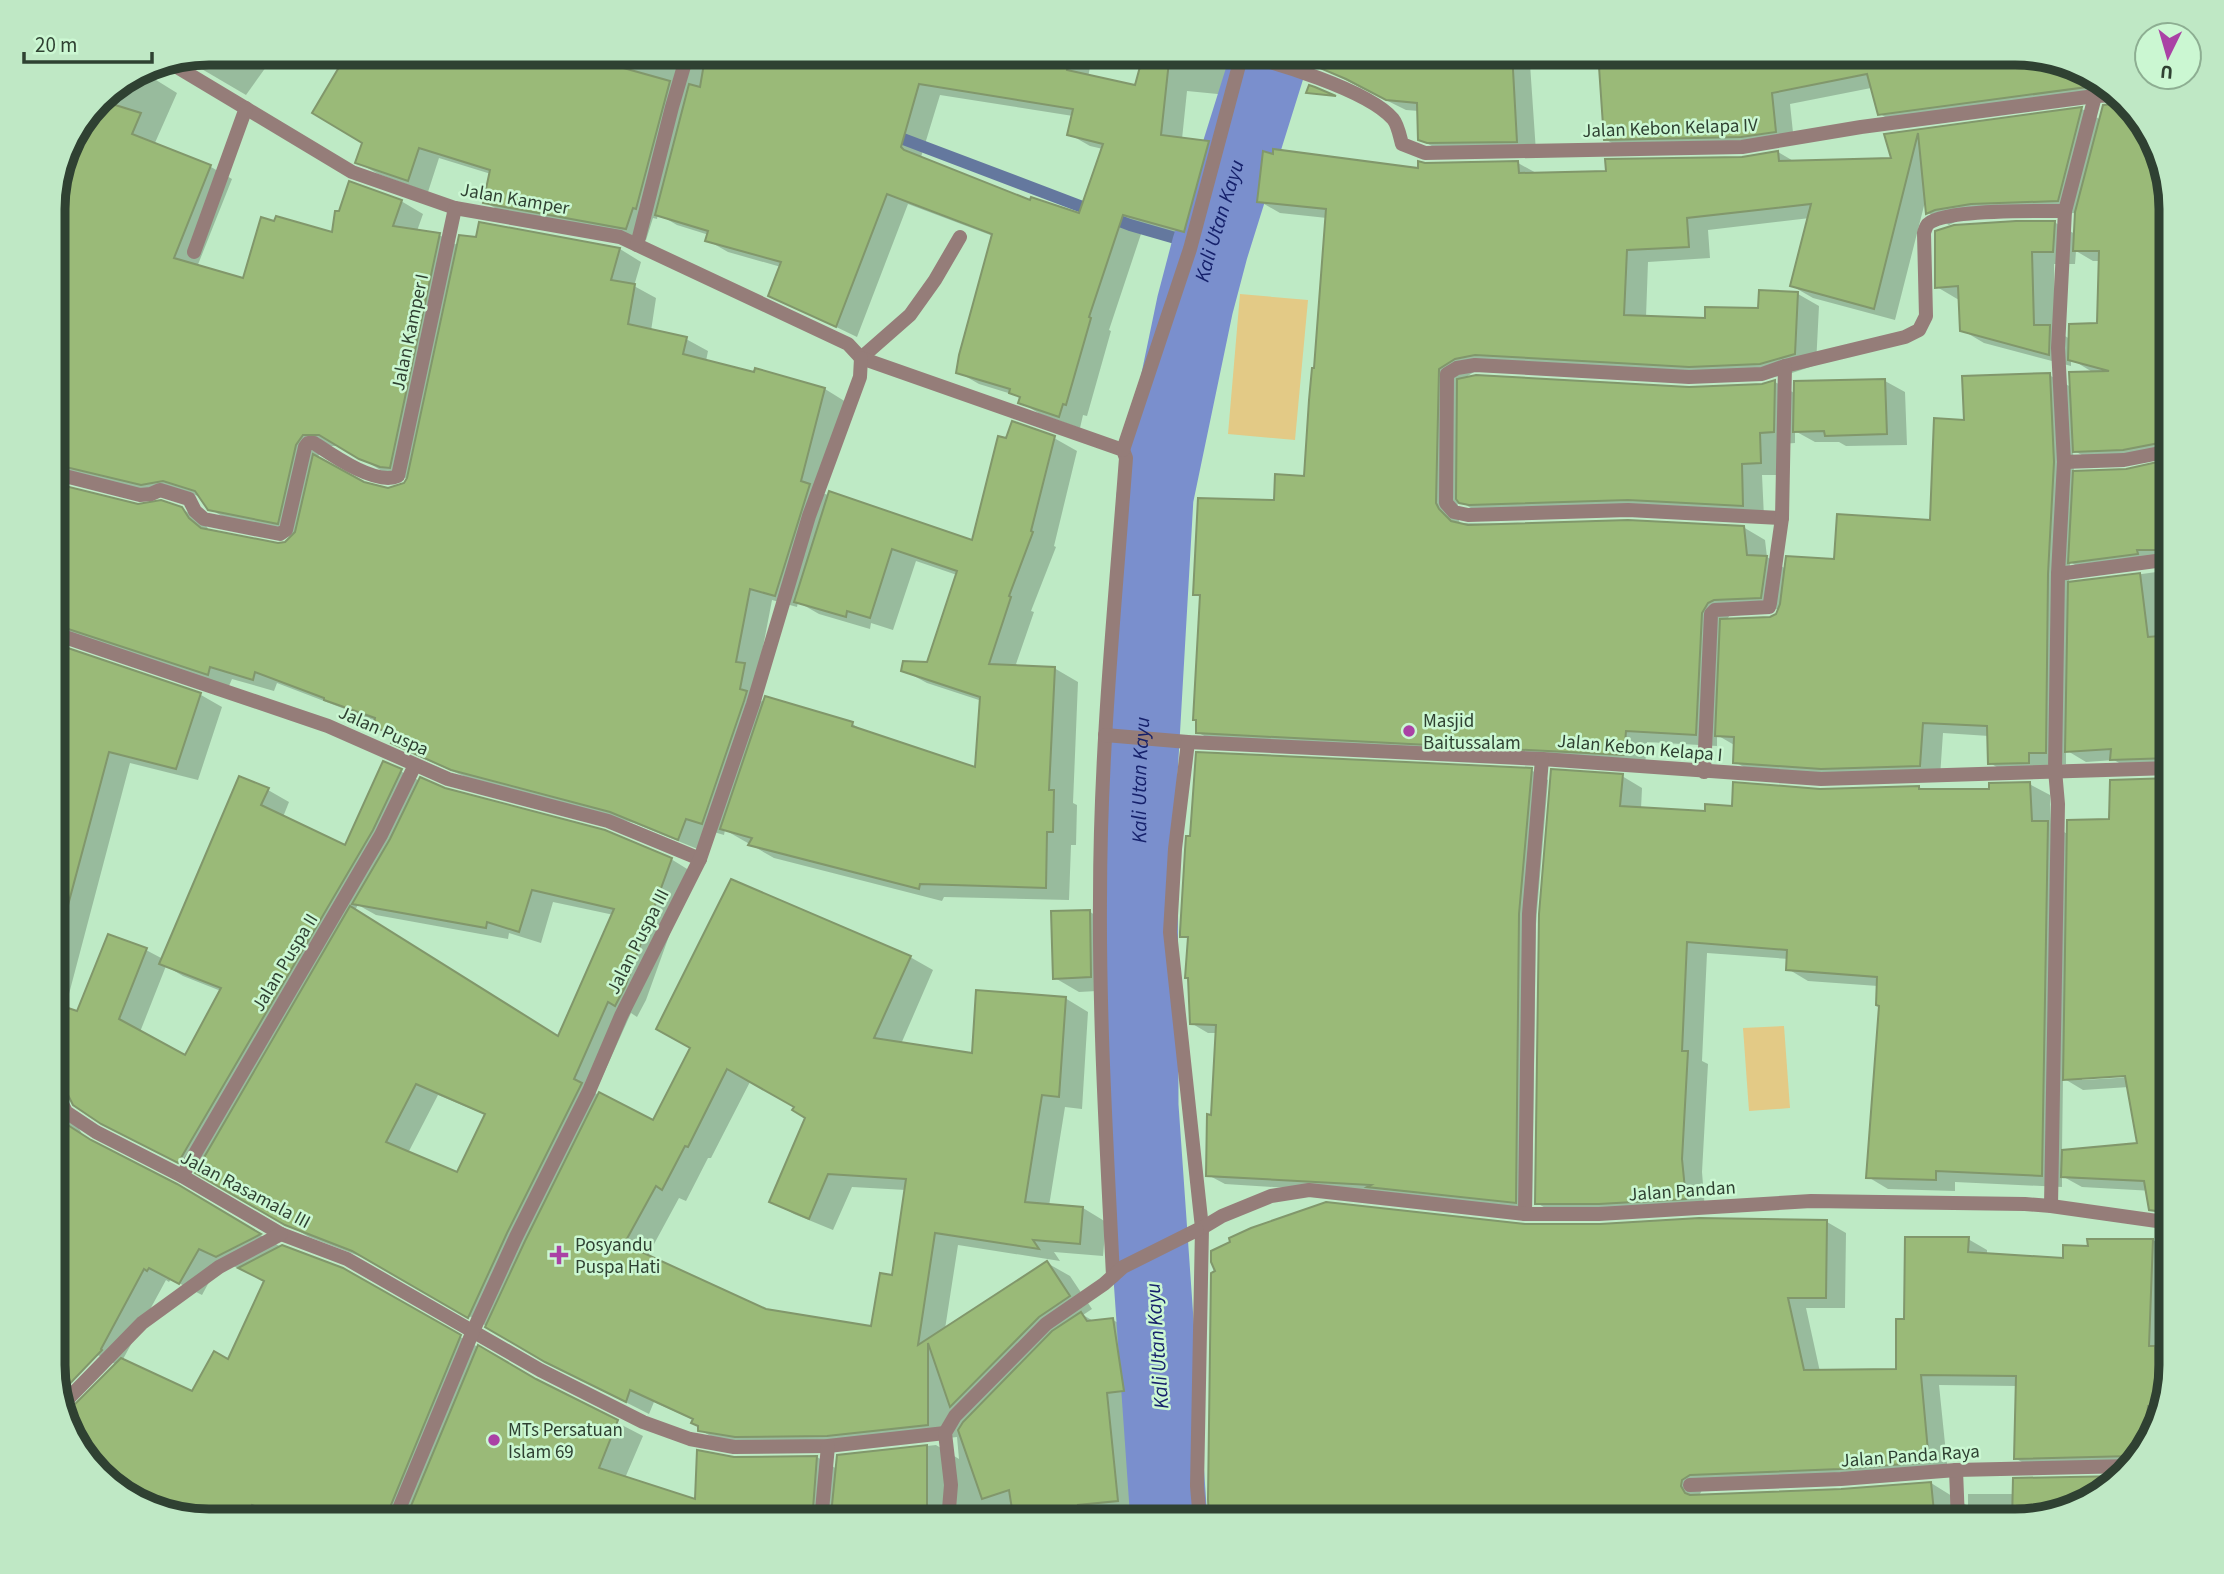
<svg xmlns="http://www.w3.org/2000/svg" width="2224" height="1574" font-family="'Source Sans 3',sans-serif">
	<style>
		.green { fill: #e3ca86 }
		.shadow { fill: #0003; fill-rule: evenodd }
		.lines { fill: none; stroke-linecap: round; stroke-linejoin: round }
		.stream { stroke: #64789e; stroke-width: 12 }
		.river { stroke: #7a8fcd; stroke-width: 77 }
		.building { fill: #9aba78; stroke: #81976b; stroke-width: 2; fill-rule: evenodd }
		.lane { stroke: #957d79; stroke-width: 14 }
		.street { stroke: #957d79; stroke-width: 14 }
		.poi-dot { fill: #aa42a5; stroke: #cbf7d2; stroke-width: 2.5 }
		.labels { text-anchor: middle; stroke-width: 5; stroke-linejoin: round; paint-order: stroke }
		.street-label { font-size: 19px; fill: #2f4132; stroke: #cbf7d2 }
		.poi-label { font-size: 19px; fill: #2f4132; stroke: #cbf7d2; text-anchor: start }
		.water-label { font-size: 21px; font-style: italic; fill: #16216b; stroke: #cbf7d2 }
		.rim { fill: none; stroke: #2f4132; stroke-width: 9 }
	</style>
	<rect width="100%" height="100%" fill="#beeac5"/>
	<g class="green">
		<polygon points="1240,294 1308,300 1295,440 1228,434"/>
		<polygon points="1784,1026 1790,1108 1749,1111 1743,1028"/>
	</g>
	<g class="shadow">
		<polygon points="209,52 276,53 246,95 183,58"/>
		<path d="M342 53H1093L1088 77 1136 87 1146 53H1249L1238 96 1187 91 1182 139 1208 143 1228 154 1205 242 1144 225 1109 330 1111 331 1087 416 1083 415 1080 428 1040 414 1020 402 1021 398 1018 396 979 384 958 372 993 236 908 204 857 337 770 295 781 267 728 252 707 240 709 235 677 225 658 214 657 219 653 218 646 240 505 214 485 202 491 174 439 158 428 192 378 174 357 162 364 142 348 56ZM940 95 1073 116 1069 134 1090 146 1103 149 1080 215 1031 202 921 157Z"/>
		<polygon points="1321,53 1522,53 1523,60 1530,64 1536,152 1439,150 1419,139 1419,111 1406,110 1317,66"/>
		<polygon points="1598,53 2015,53 2111,85 2106,97 1899,125 1880,114 1871,88 1790,104 1794,142 1624,150 1605,139"/>
		<path d="M135 73 156 80 177 93 154 145 211 167 232 179 197 267 244 280 401 201 423 214 417 231 439 235 459 246 477 239 480 224 620 249 641 262 634 286 656 298 651 331 686 339 708 351 706 361 755 374 756 370 825 389 846 402 822 493 973 542 1054 438 1077 451 1054 546 1056 547 1031 611 1034 612 1015 667 1054 668 1078 682 1073 803 1077 805 1076 845H1071L1069 900 944 897 942 901 774 858 725 830 724 835 707 830 700 850 634 823 475 781 415 755 394 743 396 739 375 727 376 721 277 683 274 691 232 679 229 686 68 638 65 649 201 695 222 707 198 780 130 763 65 1009 78 1013 146 950 163 959 268 790 289 802 283 817 346 848 384 763 420 781 671 859 692 872 646 1000 637 1017 631 1013 595 1093 654 1123 692 1048 910 957 933 970 901 1044 973 1055 1065 998 1088 1012 1082 1109 1065 1107 1049 1206 1083 1208 1106 1222 1103 1256 1054 1252 1060 1261 958 1245 945 1329 1047 1263 1070 1276 1092 1309 1083 1315 1095 1322 1113 1320 1138 1334 1148 1405 1131 1407 1143 1515 1102 1519 1103 1521H209L114 1489 73 1443 65 1415 70 1413 117 1365 53 1332V1192L66 1162 53 1156V1088L66 1096V1104L82 1134 104 1149 177 1186 281 1247 342 1269 535 1380 643 1436 625 1478 696 1501 734 1458 817 1457 837 1469 838 1456 936 1445 959 1459 957 1437 852 1449 723 1443 700 1430V1426L694 1420 654 1402 649 1414 570 1374 375 1262 309 1237 201 1174 125 1135 66 1089V1092L53 1084V199L69 140 106 92ZM325 446H341L382 471 409 479 405 485 388 489 363 484 317 458ZM65 483 186 492 201 497 210 509 232 522 296 534 286 544 278 545 210 532 204 522 182 509 138 506 65 488ZM916 561 957 575 928 664 903 670 927 683 982 701 977 769 868 733 852 724 761 701 766 678 758 673 772 600 797 607 798 602 819 614 870 629 871 623 893 630ZM553 902 614 915 559 1038 355 910 358 905 376 915 508 939 509 933 541 943ZM166 966 183 976 221 991 186 1058 140 1032ZM751 1080 796 1106 807 1117 771 1201 794 1214 833 1230 852 1187 906 1190 893 1277 873 1328 766 1311 647 1257 679 1198 686 1201 708 1158H711ZM438 1095 486 1115 458 1175 408 1153ZM221 1260 266 1282 229 1361 192 1393 122 1361 166 1280 169 1282 171 1279 202 1295Z"/>
		<path d="M2126 104 2155 140 2171 209V455L2143 460 2094 462 2073 450 2074 473 2125 471 2168 463 2171 460V562L2089 573 2070 562 2069 584 2171 570V769L2131 770 2114 760 2086 762 2066 750V764H2048L2049 774 2010 775 1990 763 1989 736 1943 733 1940 777 1756 774 1735 762 1736 746 1717 735V746L1647 742 1645 766 1219 744 1197 732 1198 721 1194 719 1202 598 1195 594 1276 502 1306 477 1327 218 1280 213 1259 201 1420 170 1425 164 1518 163 1538 174 1608 173 1778 152 1795 162 1893 159 1886 135 2082 109 2101 120ZM1926 198 1928 213 1949 225 1957 221 1994 215 2076 213 2075 234 2054 222 1937 287 1959 300 1962 330 1984 343 2071 366V359L2094 373 2071 387 2049 375 1966 422 1931 522 1836 560 1786 569 1767 557 1765 540 1743 527 1460 523 1457 516 1458 500 1482 515 1764 517 1762 475H1781V444L1795 443V431L1815 442H1839L1846 446 1907 445 1905 392 1885 381 1796 394 1775 382 1763 385 1689 388 1463 379 1477 370 1712 379 1783 376 1816 365 1819 306 1798 294 1760 310 1706 320 1646 317 1648 262 1710 258 1708 230 1810 218 1792 286 1813 298 1895 320ZM2076 251 2093 261H2100L2098 325 2070 339 2055 330 2054 264H2075ZM1779 609 1777 615 1770 618 1726 621 1730 615 1737 612Z"/>
		<polygon points="1531,770 1548,780 1536,924 1532,1212 1382,1194 1225,1184 1208,1175 1218,1033 1208,1033 1191,1023 1190,940 1182,935"/>
		<path d="M1622 776 1642 788 1641 809 1707 812 1820 790 1919 787 1925 791H1991L2029 784 2050 795 2051 824 2069 835 2110 821 2111 781 2171 779V1192L2082 1187 2062 1176V1187L1955 1182V1191L1888 1189 1868 1177 1880 1006 1878 986 1808 981 1788 969 1789 959 1707 953 1702 1061 1708 1064 1702 1172 1705 1210 1557 1215 1537 1203ZM2134 1073V1077L2082 1080V1077ZM2063 1078 2083 1090 2129 1087 2140 1145 2062 1151Z"/>
		<polygon points="1090,912 1114,926 1115,990 1079,992 1055,978"/>
		<polygon points="1827,1222 1846,1233 1845,1308 1806,1308 1820,1372 1898,1371 1905,1320 1968,1239 1987,1250 1987,1255 2065,1260 2090,1248 2089,1240 2157,1241 2171,1249 2171,1365 2139,1460 2131,1467 2034,1469 2015,1458 2017,1386 1939,1385 1948,1473 1703,1488 1699,1496 1842,1490 1931,1483 1968,1506 1968,1494 2015,1494 2118,1478 2084,1505 2015,1522 1524,1521 1525,1225"/>
	</g>
	<g class="lines">
		<g class="stream">
			<polyline points="665,53 672,54"/>
			<polyline points="890,134 1130,225 1210,248"/>
		</g>
		<path class="river" id="s1" d="M1169 1521 1140 1106 1139 775 1155 497 1195 305 1210 248 1271 53"/>
	</g>
	<g class="building">
		<polygon points="348,52 585,52 584,57 670,81 636,209 633,208 626,229 483,203 490,170 419,148 408,181 355,163 362,143 312,113"/>
		<path d="M706 52H1070L1067 70 1135 85 1144 52H1170L1161 135 1209 141 1184 232 1123 215 1089 317 1091 318 1066 405 1063 404 1059 417 1018 403 1020 397 1009 393 1010 389 956 373 959 355 992 234 887 194 836 327 768 296 781 262 705 241 708 231 655 215 689 84 700 87ZM919 84 1073 109 1067 135 1103 144 1079 213 1031 197 1030 200 904 150 901 147Z"/>
		<polygon points="1319,52 1512,52 1517,142 1427,143 1418,140 1417,103 1386,100 1346,79 1315,66"/>
		<polygon points="1598,52 2015,52 2090,78 2087,87 1878,115 1867,74 1772,93 1776,132 1741,137 1604,140"/>
		<polygon points="1309,85 1315,87 1336,96 1306,93"/>
		<polygon points="99,100 141,113 132,134 211,165 174,258 243,278 261,217 274,221 276,216 332,232 335,211 339,211 349,181 402,200 393,226 440,233 390,468 380,467 359,459 319,435 303,435 296,445 278,524 208,510 195,491 163,481 141,485 53,464 53,199 69,140"/>
		<polygon points="2125,103 2155,140 2171,209 2171,431 2165,432 2159,443 2123,450 2073,452 2069,372 2109,371 2068,360 2069,324 2097,323 2099,251 2073,251 2075,212 2103,105"/>
		<polygon points="2082,107 2058,201 1971,204 1935,210 1926,214 1918,133 1874,309 1790,286 1811,204 1687,218 1689,247 1627,250 1624,315 1705,318 1705,307 1758,308 1759,290 1798,292 1795,354 1760,364 1689,367 1475,355 1455,359 1439,369 1436,503 1439,509 1451,521 1468,525 1628,520 1744,526 1747,555 1767,556 1761,598 1714,600 1708,603 1702,613 1696,735 1626,731 1624,755 1196,733 1196,720 1193,720 1200,595 1193,595 1198,498 1274,500 1275,474 1304,476 1309,400 1312,368 1314,368 1326,209 1257,202 1263,151 1273,154 1273,149 1418,168 1418,161 1425,163 1518,161 1519,173 1606,171 1605,159 1742,157 1778,151 1779,161 1891,158 1884,134"/>
		<polygon points="2016,221 2055,221 2053,252 2032,252 2034,325 2050,325 2049,355 1960,331 1958,286 1935,288 1935,231 1954,225"/>
		<polygon points="479,222 620,248 611,280 635,284 628,324 687,337 683,354 754,372 755,368 825,388 801,481 810,484 775,596 750,589 736,662 745,663 740,689 747,691 744,701 702,824 686,819 678,840 610,812 451,770 391,743 396,733 373,728 375,718 324,700 324,698 255,672 253,680 210,667 208,675 53,624 53,483 138,504 161,500 182,507 189,518 201,528 278,543 285,542 295,532 313,454 364,482 388,488 404,483 407,478 459,235 476,237"/>
		<polygon points="2050,373 2054,462 2048,574 2046,753 2029,753 2029,763 1988,764 1987,726 1923,723 1920,766 1821,769 1733,763 1734,737 1715,736 1720,619 1770,617 1776,614 1780,604 1786,556 1834,559 1837,514 1930,520 1934,418 1964,420 1962,376"/>
		<polygon points="1476,375 1689,387 1762,384 1775,380 1774,432 1760,433 1761,463 1742,464 1743,506 1628,500 1469,505 1459,503 1456,499 1457,379"/>
		<polygon points="1885,379 1887,434 1825,436 1824,431 1793,432 1794,381"/>
		<polygon points="1012,421 1055,436 1031,531 1033,532 1009,596 1011,597 989,664 1055,667 1049,790 1054,790 1053,832 1047,832 1046,888 920,884 919,889 748,845 752,838 720,829 765,696 853,722 852,726 975,767 980,697 901,671 903,661 927,662 957,571 892,549 870,618 847,611 846,617 794,602 829,491 972,540 998,436 1006,438"/>
		<polygon points="2171,459 2171,550 2137,550 2138,554 2068,563 2073,471 2126,469"/>
		<polygon points="2140,573 2148,637 2171,635 2171,758 2110,760 2111,749 2065,752 2068,582"/>
		<polygon points="53,643 201,693 176,769 109,752 64,920 53,918"/>
		<polygon points="1196,752 1532,768 1519,914 1516,1203 1367,1187 1371,1185 1206,1176 1207,1114 1211,1115 1216,1025 1190,1024 1188,978 1185,978 1188,937 1180,937 1180,932 1185,850 1186,836 1190,836"/>
		<polygon points="383,761 402,769 373,830 178,1163 101,1124 73,1105 61,1081 53,1076 53,1003 77,1011 108,934 147,948 119,1019 185,1055 221,988 159,964 239,776 269,788 261,805 345,845"/>
		<polygon points="1551,769 1623,774 1620,806 1705,811 1705,804 1732,806 1733,782 1820,789 1919,786 1919,789 1989,789 1989,783 2030,782 2032,821 2048,821 2042,1176 1936,1171 1936,1180 1866,1178 1879,1006 1876,1005 1877,977 1786,970 1787,950 1687,942 1682,1051 1688,1051 1682,1159 1686,1199 1599,1204 1535,1204 1539,914"/>
		<path d="M420 777 445 788 605 830 672 858 625 987 615 1006 608 1002 574 1079 582 1083 507 1233 468 1318 352 1251 285 1225 195 1173 350 906 558 1036 614 909 532 890 519 932 487 922 486 928 352 904 390 839ZM416 1084 485 1114 457 1172 386 1142Z"/>
		<polygon points="2171,778 2171,1213 2149,1210 2144,1181 2061,1177 2062,1150 2137,1143 2125,1076 2063,1080 2067,820 2109,819 2110,780"/>
		<path d="M731 879 911 956 874 1038 972 1053 976 990 1066 997 1059 1097 1042 1095 1025 1202 1083 1207 1080 1244 1033 1240 1039 1249 935 1233 918 1345 1047 1261 1070 1296 1039 1317 950 1407 928 1343V1425L827 1436 735 1437 698 1431V1426L691 1423 693 1419 630 1390 626 1402 545 1362 485 1327 525 1241 599 1092 653 1120 690 1048 656 1029ZM727 1069 794 1107 792 1110 805 1118 769 1202 809 1219 828 1174 906 1179 892 1275 880 1273 871 1326 766 1309 624 1244 656 1186 662 1190 685 1146 688 1147Z"/>
		<polygon points="1090,910 1091,977 1053,979 1051,911"/>
		<polygon points="53,1107 60,1120 91,1140 177,1184 261,1234 216,1257 199,1249 179,1284 149,1268 147,1271 144,1269 101,1349 102,1350 59,1395 53,1375"/>
		<polygon points="1326,1202 1525,1224 1600,1224 1699,1218 1827,1220 1826,1298 1788,1298 1804,1370 1896,1369 1896,1319 1904,1319 1905,1237 1969,1237 1968,1252 2063,1258 2063,1245 2088,1246 2087,1239 2153,1239 2149,1346 2155,1346 2155,1394 2154,1406 2148,1406 2144,1446 2139,1460 2132,1456 2014,1459 2016,1376 1921,1375 1929,1462 1840,1469 1690,1475 1682,1480 1681,1486 1685,1493 1690,1495 1841,1489 1931,1482 1935,1522 1209,1522 1208,1499 1211,1273 1215,1271 1211,1262 1211,1251 1230,1242 1229,1238 1251,1228"/>
		<polygon points="282,1245 343,1268 461,1335 384,1522 293,1521 252,1505 245,1521 209,1521 114,1489 73,1443 65,1414 121,1358 192,1391 214,1351 228,1359 264,1281 238,1268"/>
		<polygon points="1081,1312 1087,1321 1113,1318 1124,1391 1107,1393 1118,1501 1078,1505 1080,1522 1014,1522 1009,1490 982,1499 958,1430 963,1422 1052,1331"/>
		<polygon points="478,1345 536,1379 618,1420 599,1468 695,1499 697,1450 734,1457 817,1456 812,1522 427,1522 408,1513"/>
		<polygon points="927,1445 927,1522 892,1522 892,1512 831,1515 837,1455"/>
		<polygon points="2120,1476 2084,1505 2012,1522 2013,1478"/>
	</g>
	<g class="lines">
		<polyline class="lane" points="861,358 910,315 935,280 960,237"/>
		<g class="street">
			<path d="M1234 53C1273 61 1368 90 1393 119 1398 125 1400 137 1402 144L1425 153 1742 147 1861 127 2095 96 2119 95"/>
			<path d="M167 61 352 172 455 208 620 237 848 344 861 358 1123 450 1126 458C1115 604 1100 751 1100 898 1099 1024 1107 1150 1113 1276"/>
			<polyline points="637,245 672,107 684,66 692,53"/>
			<polyline points="194,252 246,108"/>
			<polyline points="1123,450 1190,249 1242,54"/>
			<polyline points="2064,462 2124,460 2165,452 2171,440"/>
			<path d="M53 473 140 495 151 494 160 490 189 499 195 511 204 519 280 534 286 530 305 447 308 443H314C332 455 376 486 398 476L455 208"/>
			<path d="M1782 518 1628 510 1468 515 1454 512 1446 503 1447 374 1457 368 1475 365 1689 377 1762 374 1785 366 1905 337 1919 330 1926 316 1924 233C1925 230 1926 226 1928 224 1944 209 2041 211 2065 211"/>
			<polyline points="2058,574 2171,559"/>
			<polyline points="53,633 328,726 448,779 608,821 700,859"/>
			<polyline points="1105,735 1188,742 1542,759 1821,779 2171,768"/>
			<polyline points="1188,742 1175,849 1170,932 1202,1228 1197,1486 1200,1521"/>
			<polyline points="1704,772 1711,614 1715,610 1769,607 1770,603 1782,518 1785,366"/>
			<polyline points="53,1086 66,1112 96,1132 182,1176 281,1234 347,1259 540,1370 643,1422 690,1439 734,1447 828,1446 945,1433"/>
			<polyline points="182,1176 381,835 415,765"/>
			<polyline points="2051,1206 2058,804 2055,770 2058,574 2064,462 2058,348 2065,211 2099,81"/>
			<polyline points="1525,1214 1529,914 1542,759"/>
			<polyline points="1202,1228 1222,1216 1271,1196 1309,1190 1525,1214 1599,1214 1811,1201 2025,1204 2051,1206 2171,1223"/>
			<polyline points="2163,1390 2168,1223"/>
			<polyline points="62,1405 142,1323 219,1267 281,1234"/>
			<polyline points="1956,1470 1958,1521"/>
			<polyline points="1690,1485 1841,1479 1956,1470 2132,1466"/>
			<polyline points="394,1521 473,1331 516,1237 589,1091 621,1016 700,859 753,704 809,516 860,377 861,358"/>
			<polyline points="821,1521 828,1446"/>
			<polyline points="948,1521 951,1485 945,1433 955,1416 1046,1324 1104,1284 1123,1267 1197,1230"/>
		</g>
	</g>
	<g class="poi-dot">
		<circle cx="1409" cy="731" r="7"/>
		<path d="M555.5 1244.5h7v7h7v7h-7v7h-7v-7h-7v-7h7z"/>
		<circle cx="494" cy="1440" r="7"/>
	</g>
	<g class="labels">
		<g class="street-label">
			<text transform="translate(1670 127) rotate(-2)" y="7">Jalan Kebon Kelapa IV</text>
			<text transform="translate(515 198) rotate(10)" y="7">Jalan Kamper</text>
			<text transform="translate(409 332) rotate(-78)" y="7">Jalan Kamper I</text>
			<text transform="translate(384 730) rotate(24)" y="7">Jalan Puspa</text>
			<text transform="translate(1640 747) rotate(5)" y="7">Jalan Kebon Kelapa I</text>
			<text transform="translate(637 941) rotate(-63)" y="7">Jalan Puspa III</text>
			<text transform="translate(284 962) rotate(-59)" y="7">Jalan Puspa II</text>
			<text transform="translate(246 1189) rotate(28)" y="7">Jalan Rasamala III</text>
			<text transform="translate(1682 1190) rotate(-4)" y="7">Jalan Pandan</text>
			<text transform="translate(1910 1455) rotate(-4)" y="7">Jalan Panda Raya</text>
		</g>
		<g class="poi-label">
			<text x="1423" y="727">Masjid<tspan x="1423" dy="22">Baitussalam</tspan></text>
			<text x="575" y="1251">Posyandu<tspan x="575" dy="22">Puspa Hati</tspan></text>
			<text x="508" y="1436">MTs Persatuan<tspan x="508" dy="22">Islam 69</tspan></text>
		</g>
		<g class="water-label">
			<text dy="7" stroke="none"><textPath href="#s1" startOffset="1309">Kali Utan Kayu</textPath></text>
			<text dy="7" stroke="none"><textPath href="#s1" startOffset="742">Kali Utan Kayu</textPath></text>
			<text transform="translate(1157 1346) rotate(-94)" y="7">Kali Utan Kayu</text>
		</g>
	</g>
	<path d="M0 0H2224V1574H0ZM209 65H2015A144 144 0 0 1 2159 209V1365A144 144 0 0 1 2015 1509H209A144 144 0 0 1 65 1365V209A144 144 0 0 1 209 65Z" fill="#bfe8c5" fill-rule="evenodd"/>
	<path class="rim" d="M209 65H2015A144 144 0 0 1 2159 209V1365A144 144 0 0 1 2015 1509H209A144 144 0 0 1 65 1365V209A144 144 0 0 1 209 65Z"/>
	<g transform="translate(2168 56) rotate(185)"><circle r="33" fill="#cbf7d2" stroke="#8dae92" stroke-width="2"/>
	<path d="M0-5L12 26L0 18L-12 26Z" fill="#aa42a5"/>
	<text y="-10" font-size="19" font-weight="bold" text-anchor="middle" fill="#2f4132">U</text>
	</g>
	<path d="M24 52v10h128v-10" fill="none" stroke="#2f4132" stroke-width="3.5"/>
	<text x="35" y="52" font-size="21" fill="#2f4132" stroke="#cbf7d2" stroke-width="5" paint-order="stroke">20 m</text>
</svg>
